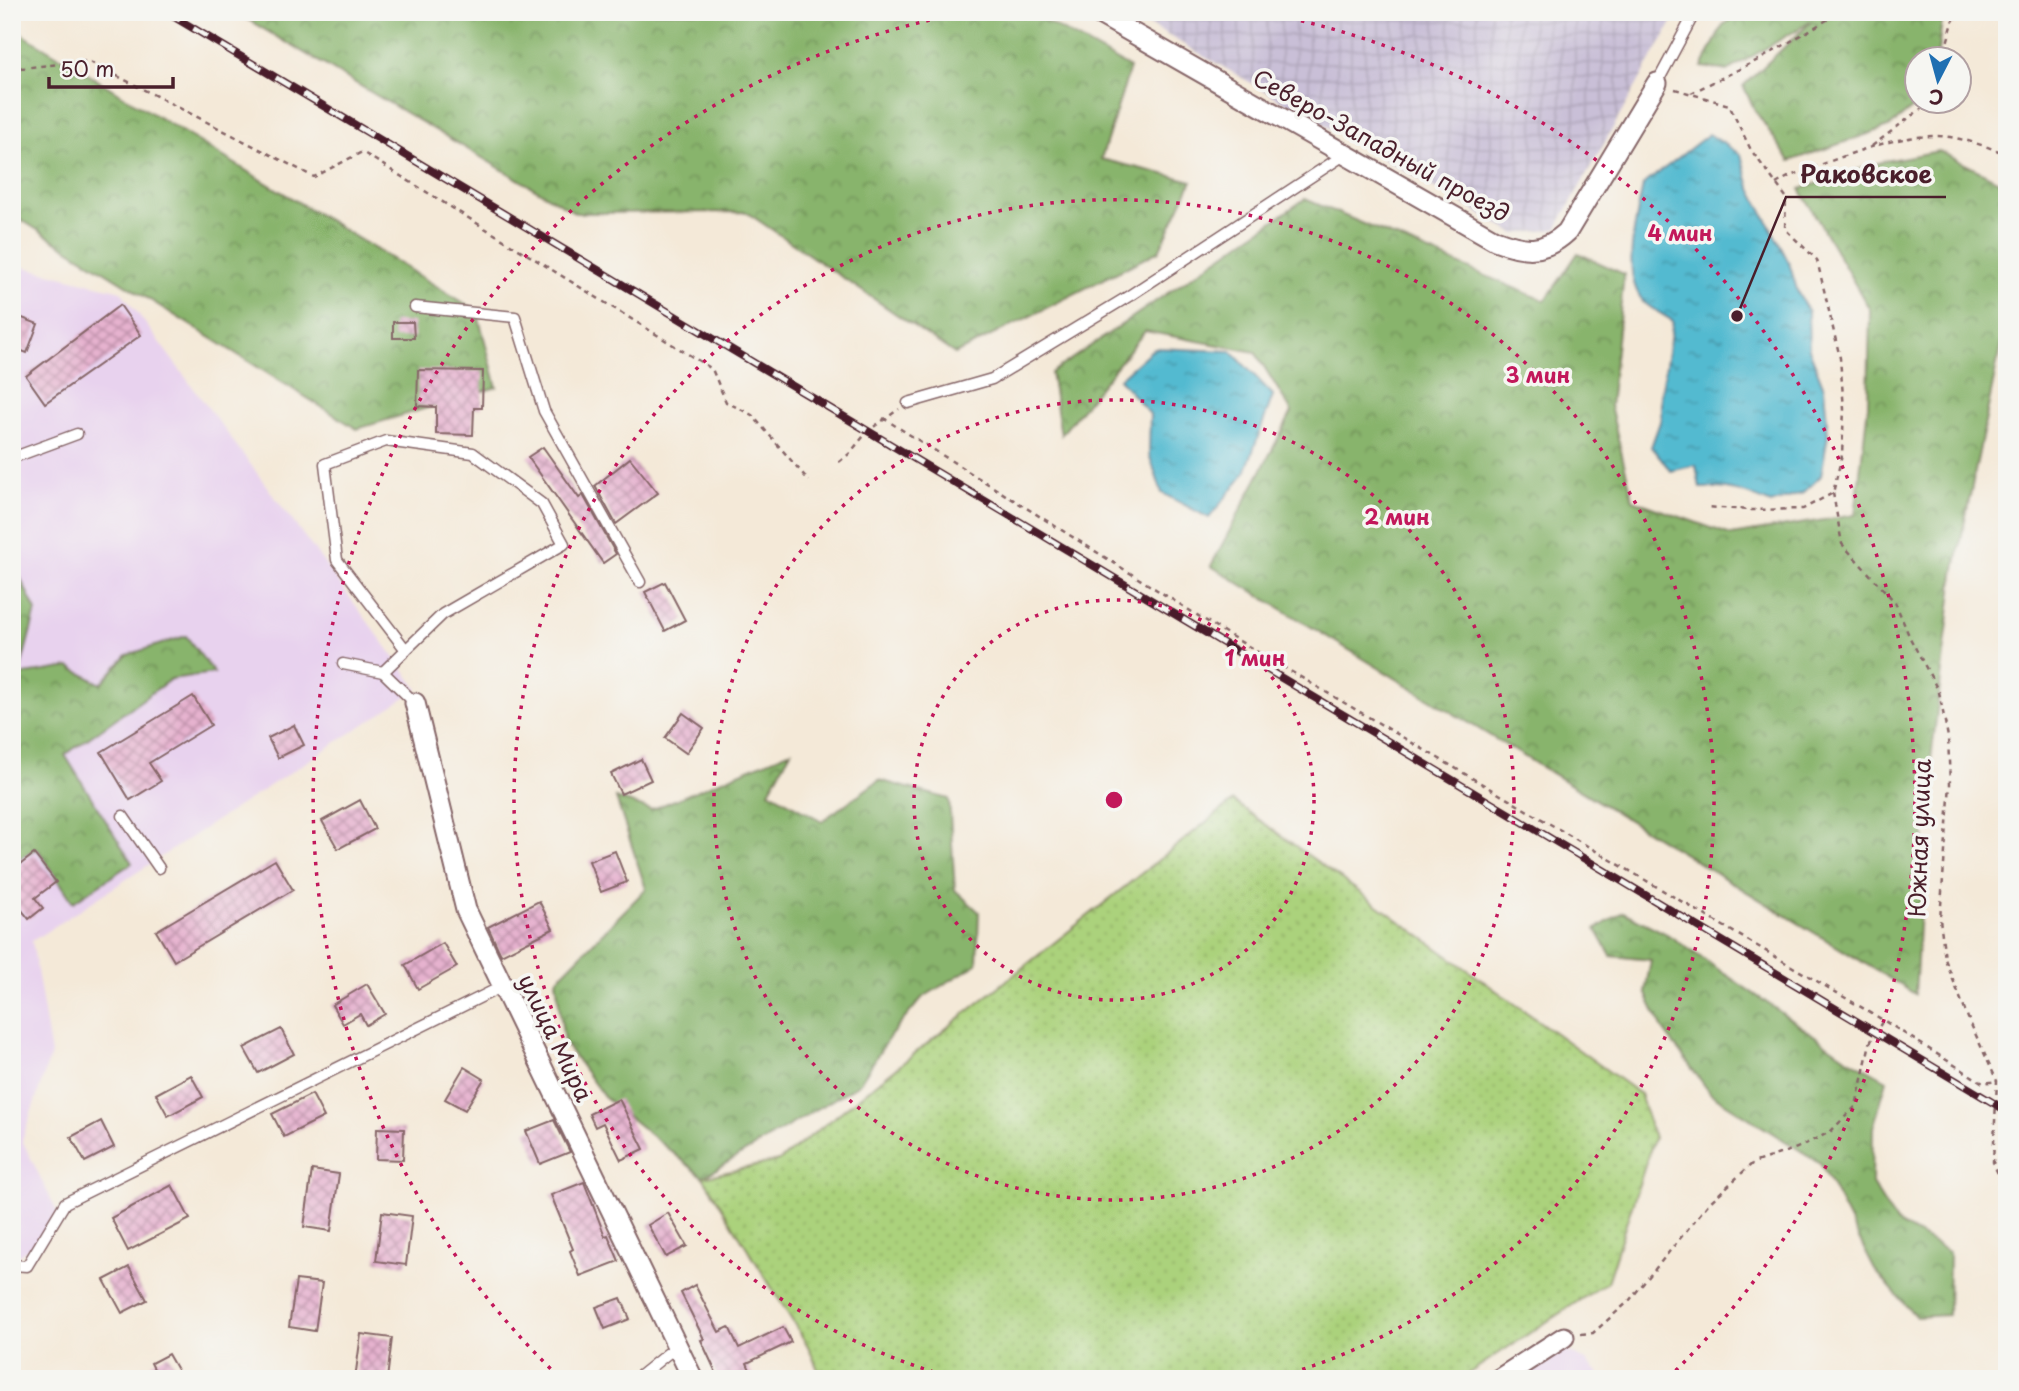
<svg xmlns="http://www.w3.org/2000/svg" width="2019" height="1391" font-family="'Playpen Sans',sans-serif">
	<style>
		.built { fill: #e8d2ee }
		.industrial { fill: url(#industrial-grid) }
		.forest { fill: url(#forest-crowns); stroke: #696a4c; stroke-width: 2 }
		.garden { fill: url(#garden-dots); stroke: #7a7854; stroke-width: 2 }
		.water { fill: url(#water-ripples); stroke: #4e6c7e; stroke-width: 2 }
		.building { fill: url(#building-cross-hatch) }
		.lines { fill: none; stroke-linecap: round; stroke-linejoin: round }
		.lane-casing { stroke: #866668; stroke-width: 13 }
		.street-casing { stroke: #866668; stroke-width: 23 }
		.path { stroke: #866668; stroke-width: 2.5; stroke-dasharray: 5 5; stroke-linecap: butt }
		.lane { stroke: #fff; stroke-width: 10 }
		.street { stroke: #fff; stroke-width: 19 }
		.rail-casing { stroke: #4a1f2b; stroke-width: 8 }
		.rail { stroke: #f6f6f2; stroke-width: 5; stroke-dasharray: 16; stroke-linecap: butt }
		.ring { fill: none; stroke: #c2185b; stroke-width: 3.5; stroke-dasharray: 3.5 7 }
		.labels { text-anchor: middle; stroke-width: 7; stroke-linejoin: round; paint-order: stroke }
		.street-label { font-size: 23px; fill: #4a1f2b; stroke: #f6f6f2 }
		.centre { fill: #c2185b; stroke: #f6f6f2; stroke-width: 3.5 }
		.ring-label { font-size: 21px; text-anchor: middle; font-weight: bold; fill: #c2185b; stroke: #f6f6f2; stroke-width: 7; stroke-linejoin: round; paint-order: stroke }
		.leader { fill: none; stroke: #4a1f2b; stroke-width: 2.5 }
		.callout-dot { fill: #4a1f2b; stroke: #f6f6f2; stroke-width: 2.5 }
		.callout-label { font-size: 24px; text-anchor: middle; font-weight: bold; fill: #4a1f2b; stroke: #f6f6f2; stroke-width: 7; stroke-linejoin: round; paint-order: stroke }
	</style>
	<defs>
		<pattern id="industrial-grid" width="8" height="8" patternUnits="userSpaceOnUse" patternTransform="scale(1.75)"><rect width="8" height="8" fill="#c9bfd7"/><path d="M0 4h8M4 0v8" fill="none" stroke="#aea4b9"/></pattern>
		<pattern id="forest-crowns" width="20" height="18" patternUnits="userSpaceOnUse" patternTransform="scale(1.75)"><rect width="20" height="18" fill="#88b46c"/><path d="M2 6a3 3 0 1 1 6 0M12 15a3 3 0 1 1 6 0" fill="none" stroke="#719259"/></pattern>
		<pattern id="garden-dots" width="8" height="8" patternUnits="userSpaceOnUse" patternTransform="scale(1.75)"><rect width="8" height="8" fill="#abd27c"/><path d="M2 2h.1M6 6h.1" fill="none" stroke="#95b46b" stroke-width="1.8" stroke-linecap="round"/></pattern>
		<pattern id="water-ripples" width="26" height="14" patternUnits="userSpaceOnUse" patternTransform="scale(1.75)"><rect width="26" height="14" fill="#53bad0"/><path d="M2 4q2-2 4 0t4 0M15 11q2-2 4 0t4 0" fill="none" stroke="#4797a9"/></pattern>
		<pattern id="building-cross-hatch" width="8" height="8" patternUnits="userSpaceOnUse" patternTransform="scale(1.75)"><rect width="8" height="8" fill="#e6b2cf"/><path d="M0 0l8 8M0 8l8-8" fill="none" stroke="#bc90a8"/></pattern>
	</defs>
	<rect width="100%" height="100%" fill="#f6f6f2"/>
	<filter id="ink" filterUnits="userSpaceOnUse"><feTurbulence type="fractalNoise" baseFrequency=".0143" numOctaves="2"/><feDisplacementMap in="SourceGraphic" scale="14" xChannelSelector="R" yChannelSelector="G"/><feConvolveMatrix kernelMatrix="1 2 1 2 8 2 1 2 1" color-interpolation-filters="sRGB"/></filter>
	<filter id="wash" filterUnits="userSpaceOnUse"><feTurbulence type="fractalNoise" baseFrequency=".00686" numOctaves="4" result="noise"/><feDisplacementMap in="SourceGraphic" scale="28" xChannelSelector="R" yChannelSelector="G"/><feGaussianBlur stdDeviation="1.57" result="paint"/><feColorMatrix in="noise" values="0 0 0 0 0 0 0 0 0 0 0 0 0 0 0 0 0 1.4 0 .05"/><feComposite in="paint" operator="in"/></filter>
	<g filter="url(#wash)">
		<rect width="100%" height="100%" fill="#f4e9d8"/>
		<g class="built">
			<polygon points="12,264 121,291 418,689 32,941 51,1054 22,1140 62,1222 12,1261"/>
			<polygon points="1564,1349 1586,1361 1604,1379 1519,1379"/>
		</g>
		<polygon class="industrial" points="1127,12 1678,12 1556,229 1515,234"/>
		<g class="forest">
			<polygon points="235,12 1029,12 1130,68 1101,159 1192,181 1159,251 955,354 746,212 576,213"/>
			<polygon points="1743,12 1943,12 1937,59 1918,60 1918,102 1920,102 1891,126 1790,161 1756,112 1743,86 1812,21 1727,71 1702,67 1723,25"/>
			<polygon points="12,28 477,311 497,387 357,429 12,214"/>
			<polygon points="1939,151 2007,185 2007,315 1954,574 1927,792 1915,994 1211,566 1292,412 1255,352 1145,331 1061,435 1051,373 1305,199 1545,301 1578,253 1624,274 1610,406 1633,500 1731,535 1855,515 1868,405 1870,310 1800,189 1885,161"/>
			<polygon points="12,575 19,575 36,611 19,675 70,667 101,684 127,655 186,636 214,673 171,679 65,755 132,863 73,902 37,848 12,863"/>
			<polygon points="791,751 769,791 822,821 879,780 949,799 955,890 979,912 977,964 922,998 890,1036 859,1084 703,1177 604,1097 564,1042 556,980 646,889 616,798 651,810"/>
			<polygon points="1623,912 1667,934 1844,1056 1887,1080 1873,1128 1872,1184 1896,1222 1949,1252 1948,1315 1916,1317 1875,1270 1820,1163 1711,1094 1664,1031 1645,992 1651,960 1611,956 1596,929"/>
		</g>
		<polygon class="garden" points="1233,801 1640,1094 1654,1138 1607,1282 1460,1379 822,1379 808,1346 703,1177 779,1161"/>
		<g class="water">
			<path d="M1709 134 1741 155 1750 187 1789 263 1798 293 1808 312 1809 349 1824 388 1828 435 1821 476 1803 493 1771 504C1747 493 1727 486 1700 488L1696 465 1671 471 1651 447 1661 419V395L1673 321C1664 315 1653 310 1645 303 1619 276 1637 218 1643 185Z"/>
			<polygon points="1154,348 1231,351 1273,395 1245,473 1209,518 1162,493 1149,454 1150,414 1119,379"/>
		</g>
		<g id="blocks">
			<g class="building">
				<polygon points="120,305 141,335 45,403 26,376"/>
				<polygon points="12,314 38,324 27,353 12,347"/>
				<polygon points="393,322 413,322 414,338 393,338"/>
				<polygon points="418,370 483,371 482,408 474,408 473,435 436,434 436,407 417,406"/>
				<polygon points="543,447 579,498 583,495 616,554 603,563 528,457"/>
				<polygon points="630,458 658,493 616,524 595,486"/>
				<polygon points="665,582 685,620 665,631 645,592"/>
				<polygon points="193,696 211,725 149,763 161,781 130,800 101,752"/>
				<polygon points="683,713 704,728 686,753 665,738"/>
				<polygon points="294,725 304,745 278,758 268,738"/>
				<polygon points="641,759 651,780 621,794 611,774"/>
				<polygon points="360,800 375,829 338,849 322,821"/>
				<polygon points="615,851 627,882 601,892 589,861"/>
				<polygon points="34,854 56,882 35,898 43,908 29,919 12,898 12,871"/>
				<polygon points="275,860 293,890 174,961 156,931"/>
				<polygon points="539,901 553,929 501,955 488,927"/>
				<polygon points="443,943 457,967 418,989 405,965"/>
				<polygon points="367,984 385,1014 366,1025 360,1014 343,1024 332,1005"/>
				<polygon points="281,1029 294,1054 258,1073 244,1048"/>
				<polygon points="464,1067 484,1079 465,1110 445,1099"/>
				<polygon points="191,1075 203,1097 168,1116 156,1094"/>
				<polygon points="312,1094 324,1117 284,1137 272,1114"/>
				<polygon points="619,1099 644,1149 621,1160 603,1123 595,1127 589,1114"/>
				<polygon points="554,1120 570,1152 540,1164 526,1131"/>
				<polygon points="101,1121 114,1147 85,1162 71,1137"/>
				<polygon points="377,1128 404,1129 403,1160 376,1159"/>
				<polygon points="312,1170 339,1174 331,1231 304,1227"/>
				<polygon points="584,1182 605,1236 608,1235 619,1261 580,1276 570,1251 573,1249 551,1195"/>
				<polygon points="172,1185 190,1219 128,1251 111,1218"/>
				<polygon points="382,1212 412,1216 406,1265 376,1261"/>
				<polygon points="668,1213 687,1246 666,1257 648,1225"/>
				<polygon points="129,1267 147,1300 122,1313 104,1280"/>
				<polygon points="296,1280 322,1283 315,1331 289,1327"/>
				<polygon points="695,1285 719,1332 729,1327 739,1348 783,1327 791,1342 747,1363 754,1379 719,1379 701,1340 704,1339 681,1293"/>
				<polygon points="621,1298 630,1319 605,1329 596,1307"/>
				<polygon points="361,1334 392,1338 387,1379 355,1379"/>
				<polygon points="168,1354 180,1375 172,1379 159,1379 151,1363"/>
			</g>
		</g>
	</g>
	<g filter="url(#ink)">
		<use href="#blocks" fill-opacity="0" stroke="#866668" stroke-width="2"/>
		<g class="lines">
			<g class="lane-casing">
				<g id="lane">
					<polyline points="1657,83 1695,12"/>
					<polyline points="415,307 515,317 544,411 640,582"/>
					<polyline points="908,403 992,379 1129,296 1344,155"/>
					<polyline points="12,458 77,434"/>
					<polyline points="343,664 383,672 415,703"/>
					<polyline points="383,672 443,614 564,544 542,504 473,453 386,441 325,464 337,560 406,650"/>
					<polyline points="123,816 159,868"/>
					<polyline points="12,1265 27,1266 65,1203 503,986"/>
					<polyline points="636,1379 677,1346"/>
				</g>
			</g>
			<g class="street-casing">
				<g id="street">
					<path d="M1096 12 1495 240C1524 251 1543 254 1567 232L1657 83"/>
					<polyline points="415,703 466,910 693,1379"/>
					<polyline points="1499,1379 1564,1337"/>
				</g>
			</g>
			<g class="path">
				<polyline points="1942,60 1954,19 1962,12"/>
				<polyline points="12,62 22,68 88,61 314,177 362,152 712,369 726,402 752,415 809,481"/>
				<polyline points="1675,89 1729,105 1751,150 1786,197 1785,229 1817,260 1840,358 1844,409 1842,455 1833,493 1803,509 1751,510 1706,507"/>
				<polyline points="1691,93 1764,57 1832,17 1850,12"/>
				<polyline points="1872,146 1930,102"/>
				<path d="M1776 184 1790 176C1837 160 1888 135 1938 136 1961 137 1985 146 2007 154"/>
				<polyline points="883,418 1224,632 1883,1020 1983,1083 1997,1081"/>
				<polyline points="839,462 849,454 868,431 899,409"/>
				<polyline points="1833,493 1842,544 1895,602 1910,638 1939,692 1948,737 1950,784 1940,919 1945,959 1968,1018 1997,1081 1993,1162 2007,1195"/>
				<polyline points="1581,1334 1593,1333 1629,1301 1709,1203 1753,1163 1797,1148 1830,1132 1856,1106 1870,1043 1883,1020"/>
			</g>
			<use href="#lane" class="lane"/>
			<use href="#street" class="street"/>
			<g class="rail-casing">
				<polyline id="rail" points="166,12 2007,1111"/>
			</g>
			<use href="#rail" class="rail"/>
		</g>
	</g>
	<g class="ring">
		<circle cx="1114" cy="800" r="200"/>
		<circle cx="1114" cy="800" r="400"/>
		<path d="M954 1378A600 600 0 1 1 1274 1378"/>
		<path d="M558 1376A801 801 0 0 1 968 12M1260 12A801 801 0 0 1 1670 1376"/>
	</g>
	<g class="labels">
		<g class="street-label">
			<text transform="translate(1381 146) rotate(29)" y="8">Северо-Западный проезд</text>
			<text transform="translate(1920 838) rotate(-88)" y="8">Южная улица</text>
			<text transform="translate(555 1038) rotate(64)" y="8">улица Мира</text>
		</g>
	</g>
	<circle cx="1114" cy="800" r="10" class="centre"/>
	<g class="ring-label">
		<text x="1680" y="241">4 мин</text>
		<text x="1538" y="383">3 мин</text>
		<text x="1397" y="525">2 мин</text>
		<text x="1255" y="666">1 мин</text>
	</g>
	<path class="leader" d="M1737 316L1786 197H1946"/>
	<circle class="callout-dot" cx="1737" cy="316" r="7"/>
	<g class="callout-label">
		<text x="1866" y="183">Раковское</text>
	</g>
	<rect width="2019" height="1391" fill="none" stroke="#f6f6f2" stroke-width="42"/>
	<g transform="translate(1938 80) rotate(186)"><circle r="33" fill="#f6f6f2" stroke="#b1a0a2" stroke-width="2"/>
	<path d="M0-5L12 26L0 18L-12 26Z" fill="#1f6fb2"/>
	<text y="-10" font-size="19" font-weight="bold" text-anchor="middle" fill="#4a1f2b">С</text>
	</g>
	<path d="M49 77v10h124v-10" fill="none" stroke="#4a1f2b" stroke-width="3.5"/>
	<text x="60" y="77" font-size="21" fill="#4a1f2b" stroke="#f6f6f2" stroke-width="5" paint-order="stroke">50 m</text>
</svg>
